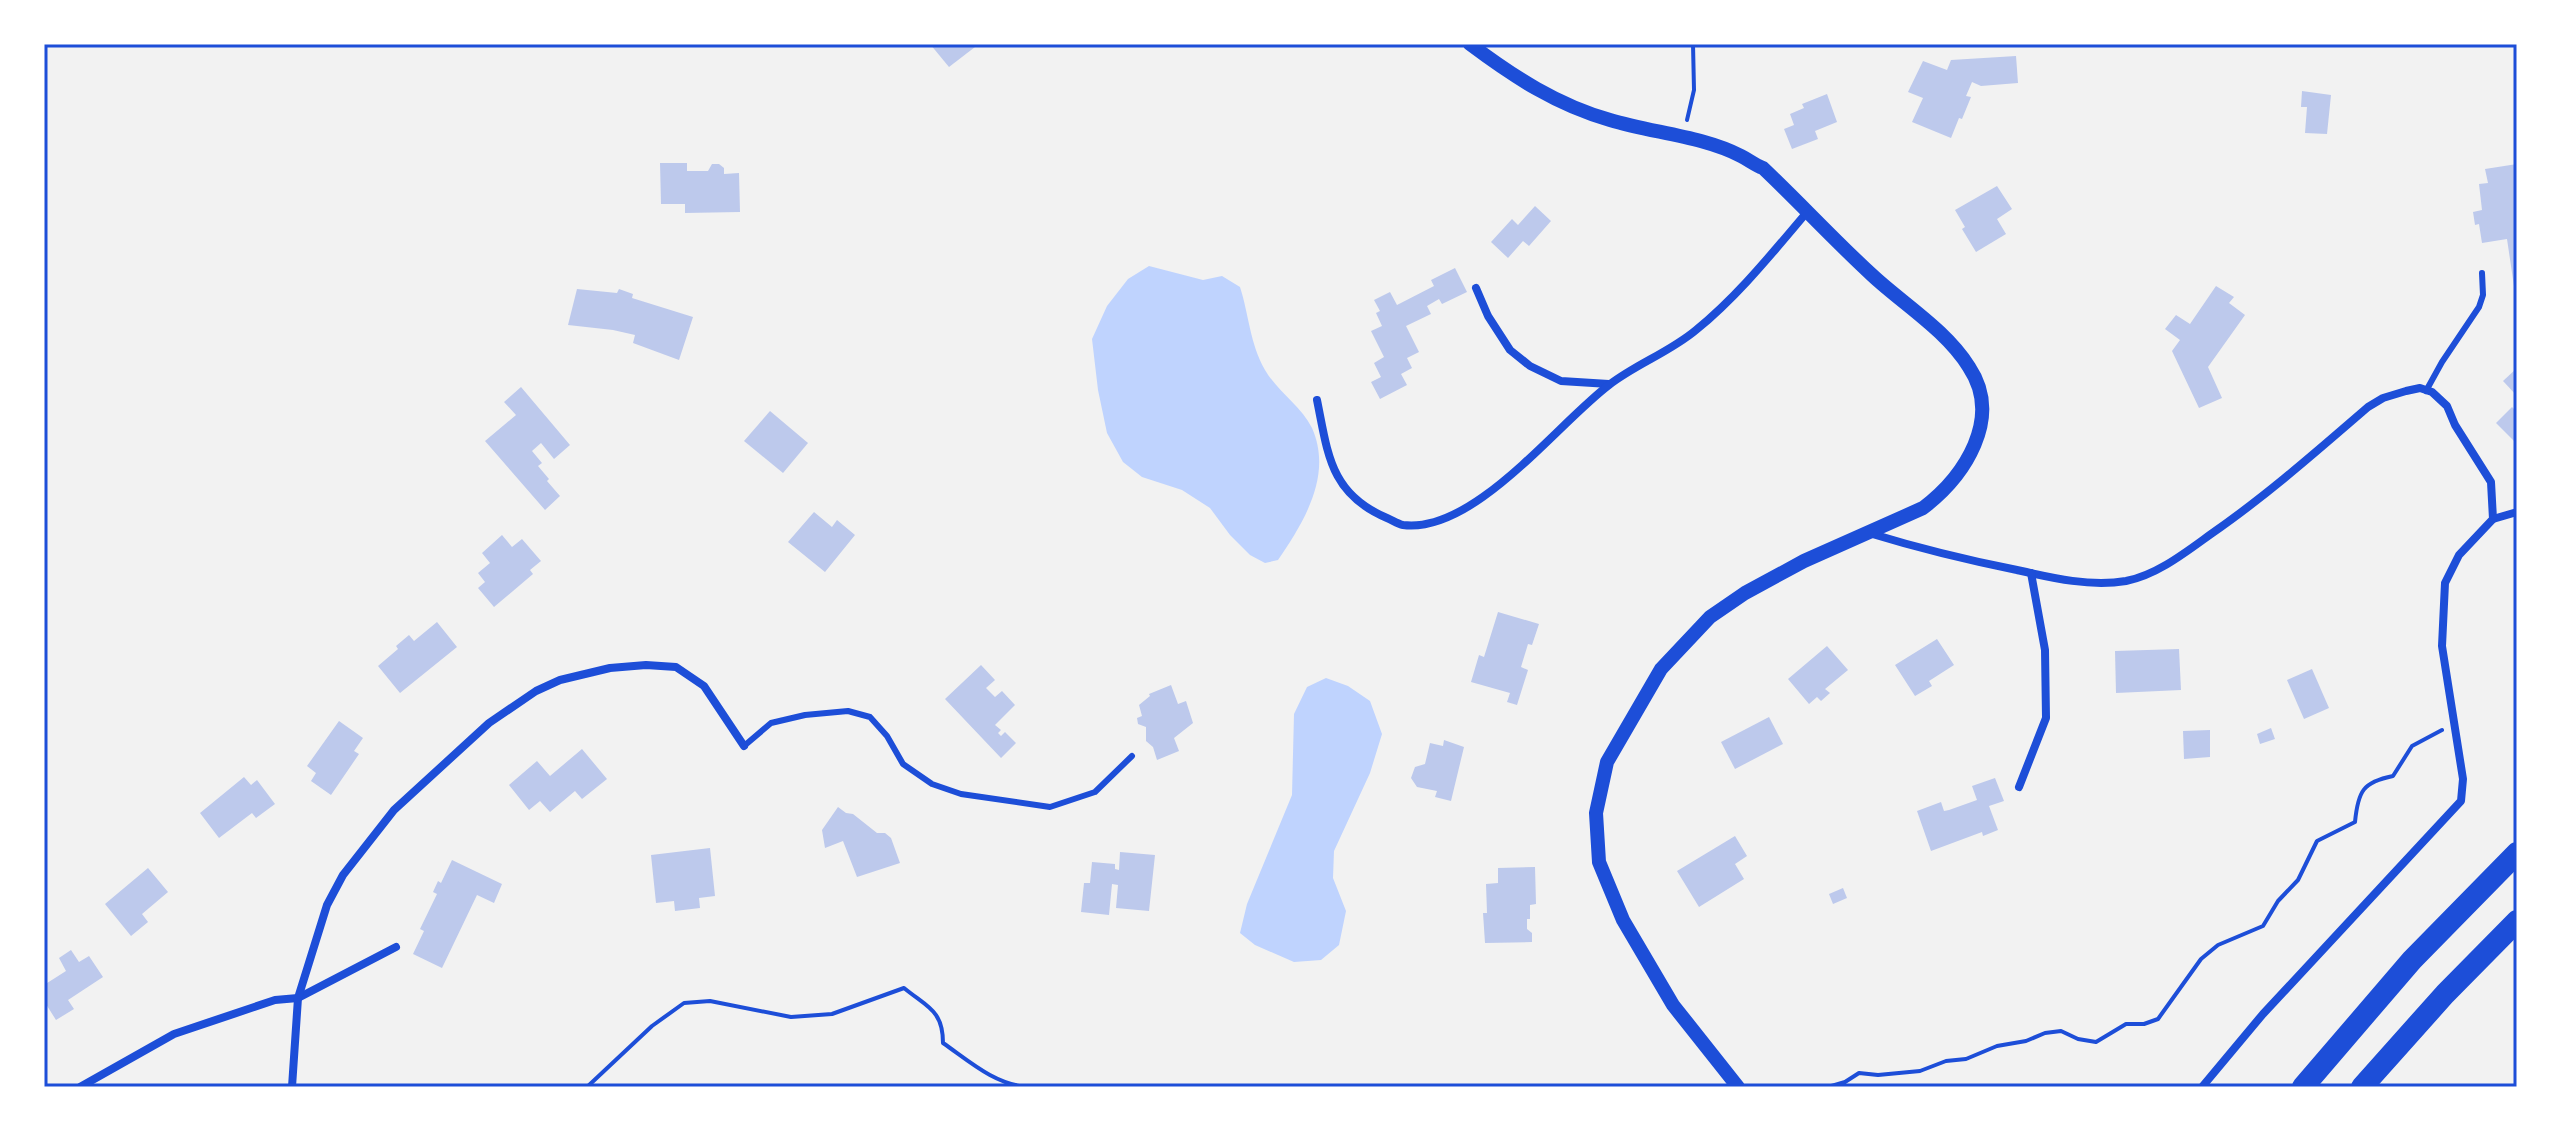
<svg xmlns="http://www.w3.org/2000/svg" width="2561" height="1131" font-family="'Work Sans',sans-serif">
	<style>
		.water { fill: #bfd3fe }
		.building { fill: #bdc9ec }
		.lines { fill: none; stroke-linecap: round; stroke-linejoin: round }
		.path { stroke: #1d4ed8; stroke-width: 4 }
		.service { stroke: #1d4ed8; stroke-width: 6 }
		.minor { stroke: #1d4ed8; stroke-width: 8 }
		.tertiary { stroke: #1d4ed8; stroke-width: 14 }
		.motorway { stroke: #1d4ed8; stroke-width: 22 }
		.neatline { fill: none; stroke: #1d4ed8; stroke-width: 3 }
	</style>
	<rect width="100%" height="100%" fill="#f2f2f2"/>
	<g class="water">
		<path d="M1149 266 1203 280 1222 276 1240 287C1249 315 1250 344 1265 370 1277 391 1301 406 1312 428 1333 475 1304 522 1278 560L1265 563 1250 555 1230 535 1210 508 1182 490 1142 477 1123 462 1107 433 1098 390 1092 339 1107 306 1128 279Z"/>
		<polygon points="1326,678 1348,686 1370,701 1382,734 1370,773 1334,851 1333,878 1346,911 1339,945 1321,960 1294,962 1255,945 1240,933 1247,904 1292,795 1294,714 1307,687"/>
	</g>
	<g class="building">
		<polygon points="930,44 973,44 975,47 949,67"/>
		<polygon points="2016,56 2018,83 1981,86 1972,82 1966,96 1971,97 1962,119 1959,118 1951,138 1912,122 1923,98 1908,92 1923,61 1947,70 1951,60"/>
		<polygon points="2302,91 2331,95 2327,134 2305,133 2307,107 2301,107"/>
		<polygon points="1827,94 1837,122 1815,131 1818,139 1792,149 1784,129 1794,125 1790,114 1804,108 1802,104"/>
		<polygon points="660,163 687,163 687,171 708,171 712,164 719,164 724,168 724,174 739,173 740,212 685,213 685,204 661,204"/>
		<polygon points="2517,164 2517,293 2515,293 2507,239 2482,243 2479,224 2475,225 2473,212 2482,210 2479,184 2488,183 2485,169"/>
		<polygon points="1997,186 2012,209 1997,219 2006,234 1976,252 1962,229 1965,227 1955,210"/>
		<polygon points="1535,206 1551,221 1529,246 1523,241 1508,258 1491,242 1512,219 1518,225"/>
		<polygon points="1455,268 1467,292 1442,304 1439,299 1427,306 1431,314 1406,326 1419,352 1407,358 1412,368 1401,374 1407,385 1380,399 1371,382 1381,377 1374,363 1384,357 1371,331 1382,326 1376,313 1380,311 1374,300 1390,292 1397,305 1434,286 1431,280"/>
		<polygon points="2216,286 2234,297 2229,303 2245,315 2208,367 2222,398 2199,408 2172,351 2180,340 2165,329 2176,315 2190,324"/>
		<polygon points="577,289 617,293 619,289 633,294 632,298 693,317 679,360 633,343 635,335 613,330 568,325"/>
		<polygon points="2517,368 2517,396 2503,381"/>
		<polygon points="521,387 570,445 554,459 541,443 532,451 542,463 538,466 549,479 547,481 560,496 545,510 485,441 516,415 504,402"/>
		<polygon points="2512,407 2517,412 2517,437 2514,441 2496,423"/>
		<polygon points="770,411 808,443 783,473 744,441"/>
		<polygon points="814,512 832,527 837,520 855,535 825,572 788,542"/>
		<polygon points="502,535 512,547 522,539 541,561 530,570 533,574 494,607 478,588 485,582 478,573 490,563 482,553"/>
		<polygon points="1498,612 1539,624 1532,645 1528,644 1521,667 1528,670 1517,705 1507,702 1510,693 1471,682 1479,655 1484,657"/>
		<polygon points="437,622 457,647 400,693 378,666 398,649 396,646 409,635 414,641"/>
		<polygon points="1937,639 1954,665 1929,681 1932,686 1915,696 1895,665"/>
		<polygon points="1827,646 1848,670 1825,689 1830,693 1821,701 1817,697 1809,704 1788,679"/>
		<polygon points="2179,649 2181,690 2116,693 2115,651"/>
		<polygon points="981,665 995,680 986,688 995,697 1002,691 1015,705 995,725 1001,730 998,733 1001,736 1005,732 1016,743 1001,758 945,699"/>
		<polygon points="2312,669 2329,708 2304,719 2287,680"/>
		<polygon points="1171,685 1178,704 1186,701 1193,723 1174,738 1179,751 1157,760 1153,747 1146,741 1146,727 1138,724 1137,718 1142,716 1139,705 1150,696 1149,694"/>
		<polygon points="1769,717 1783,744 1735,769 1721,742"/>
		<polygon points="339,721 363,738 354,751 359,754 331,795 311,781 316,773 307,766"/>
		<polygon points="2271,728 2275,739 2260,744 2257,734"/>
		<polygon points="2210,730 2210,757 2184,759 2183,731"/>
		<polygon points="1444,740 1464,747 1451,801 1435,797 1437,791 1417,787 1411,778 1415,767 1425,764 1430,743 1443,746"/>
		<polygon points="582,749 607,779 582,799 575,791 550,812 540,801 529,810 509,785 537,761 550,776"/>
		<polygon points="244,777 251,785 257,780 275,804 256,818 252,813 219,838 200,813"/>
		<polygon points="1995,778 2004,801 1989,806 1998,830 1983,836 1982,832 1931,851 1917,811 1941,802 1944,811 1949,810 1977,800 1972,786"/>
		<polygon points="838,807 846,813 853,814 877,833 885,833 891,838 900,863 857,877 843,841 825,848 822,830"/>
		<polygon points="1735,836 1747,856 1735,864 1744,879 1699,907 1677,871"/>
		<polygon points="710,848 715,896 699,898 700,908 675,911 674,901 656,903 651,855"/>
		<polygon points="1120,852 1155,855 1149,911 1116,908 1118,885 1112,884 1109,915 1081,912 1084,883 1090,883 1092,862 1115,864 1115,869 1119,870"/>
		<polygon points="452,860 502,884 494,903 477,895 442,968 413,954 424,931 420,929 437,894 433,892 438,881 441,883"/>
		<polygon points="1535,867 1536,904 1530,905 1530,919 1527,919 1527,929 1532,933 1532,942 1485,943 1483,913 1487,913 1486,884 1498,883 1498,868"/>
		<polygon points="148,868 168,892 142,914 148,922 131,936 105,904"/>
		<polygon points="1843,888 1847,898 1833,904 1829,894"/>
		<polygon points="71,950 79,962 89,956 103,977 68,1000 74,1009 56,1020 44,1001 44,985 66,971 59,958"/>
	</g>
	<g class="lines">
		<g class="path">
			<polyline points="1687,120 1694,90 1693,44"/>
			<path d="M587 1087 652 1026 684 1003 710 1001 791 1017 832 1014 904 988C927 1007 943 1010 943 1043 969 1061 994 1084 1027 1087"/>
			<path d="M1828 1087 1845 1082 1859 1073 1878 1075 1920 1071 1946 1061 1966 1059 1997 1046 2026 1041 2045 1033 2061 1031 2078 1039 2096 1042 2126 1024H2144L2158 1019 2201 959 2218 945 2263 926 2278 901 2298 880 2317 841 2355 822C2358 791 2363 782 2393 776L2412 746 2442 730"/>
		</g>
		<g class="service">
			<polyline points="2426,391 2442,362 2479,307 2483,295 2482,273"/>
			<polyline points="744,746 771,723 805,715 848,711 870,717 887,736 903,764 932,784 961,794 1050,807 1095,792 1132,756"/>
		</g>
		<g class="minor">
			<polyline points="1476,288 1488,316 1510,350 1530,366 1561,381 1609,384"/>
			<path d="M1317 400C1328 454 1330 494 1387 518 1392 520 1398 524 1403 525 1474 534 1557 424 1609 385 1636 364 1670 352 1696 330 1738 296 1773 252 1808 211"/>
			<polyline points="2493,519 2517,512"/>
			<path d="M1869 533C1918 548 1967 560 2017 570 2052 578 2090 587 2126 581 2157 575 2186 552 2211 534 2266 496 2317 451 2368 407L2383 398 2406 391 2420 388 2432 392 2447 406 2455 425 2491 482 2493 519 2459 555 2445 583 2442 646 2463 779 2461 801 2263 1014 2202 1087"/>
			<polyline points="2019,787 2046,718 2045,650 2031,573"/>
			<polyline points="80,1087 174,1034 275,1000 298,998 396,947"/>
			<polyline points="292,1087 298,998 327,905 343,875 394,810 489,723 536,691 560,680 610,668 646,665 676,667 704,686 744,746"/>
		</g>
		<path class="tertiary" d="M1470 44C1514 77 1557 105 1610 120 1653 133 1702 136 1741 156 1749 160 1755 165 1763 168 1800 203 1834 240 1872 275 1903 304 1946 330 1969 367 2003 418 1965 476 1923 508L1804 561 1745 593 1710 617 1661 669 1607 762 1596 813 1599 862 1623 920 1673 1005 1738 1087"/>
		<g class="motorway">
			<polyline points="2303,1087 2412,960 2517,853"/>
			<polyline points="2362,1087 2445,994 2517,921"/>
		</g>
	</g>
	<rect width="2561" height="1131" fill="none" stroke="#ffffff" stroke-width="92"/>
	<rect x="46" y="46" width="2469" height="1039" class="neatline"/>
</svg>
